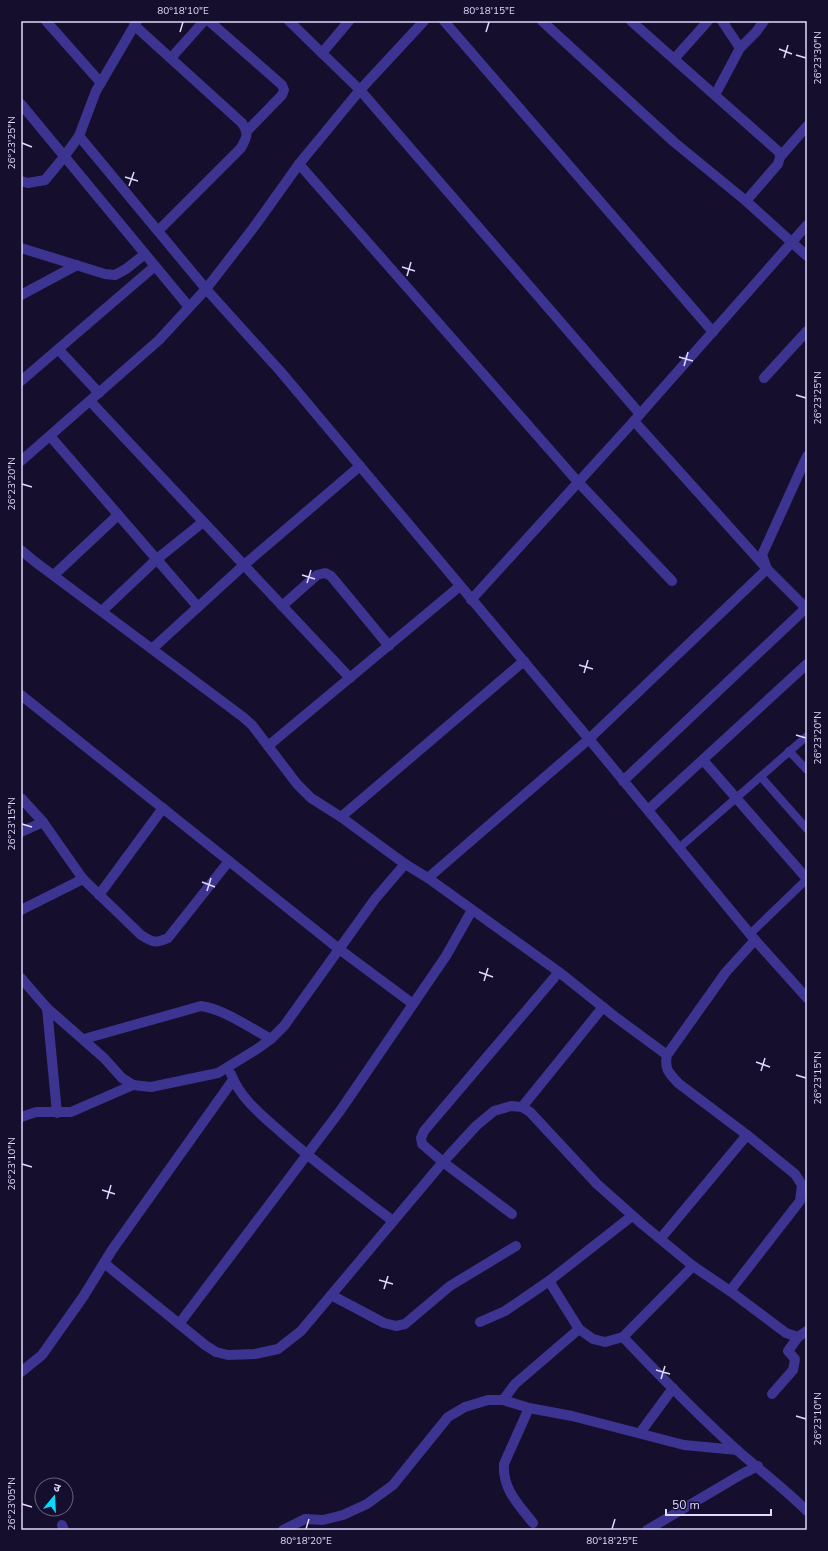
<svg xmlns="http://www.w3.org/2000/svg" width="828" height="1551" font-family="'Nunito Sans','Noto Sans Devanagari',sans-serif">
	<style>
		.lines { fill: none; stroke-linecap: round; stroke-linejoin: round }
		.service { stroke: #3c3490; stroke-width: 8 }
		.minor { stroke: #3c3490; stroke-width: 10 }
		.ticks { fill: none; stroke: #dfd9ff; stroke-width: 1.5 }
		.neatline { fill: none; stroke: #dfd9ff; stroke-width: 1.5 }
		.ticks-label { font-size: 10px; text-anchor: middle; fill: #dfd9ff }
	</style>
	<rect width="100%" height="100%" fill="#150e2c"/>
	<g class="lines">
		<g class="service">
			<polyline points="789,751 807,770"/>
			<polyline points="761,777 807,829"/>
			<polyline points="679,848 807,736"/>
			<polyline points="750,934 807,879"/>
		</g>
		<g class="minor">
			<polyline points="46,21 101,83"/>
			<polyline points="209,21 282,85 284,90 282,95 247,131"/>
			<polyline points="289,21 360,90 640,414"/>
			<polyline points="444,21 713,332"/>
			<polyline points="542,21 674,142 746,201 807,256"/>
			<polyline points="631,21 779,152 780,157 778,164 746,201"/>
			<polyline points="722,21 740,48"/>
			<path d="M134 25 242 123C249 134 247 137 241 148L158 231"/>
			<polyline points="322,53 349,21"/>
			<polyline points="171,58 204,21"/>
			<polyline points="675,58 708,21"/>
			<polyline points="715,95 740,48 756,32 764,21"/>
			<polyline points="21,104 189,307"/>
			<polyline points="79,136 206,289 281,372 589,739 755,940 807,998"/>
			<polyline points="780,157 807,126"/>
			<polyline points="299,164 578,482 672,581"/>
			<polyline points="21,181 28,183 45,180 64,157 79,136 96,91 137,21"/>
			<polyline points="21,248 105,274 115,275 126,269 145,254"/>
			<polyline points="21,295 77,265"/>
			<polyline points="59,350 99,393"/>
			<polyline points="764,378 807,331"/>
			<polyline points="21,381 155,266"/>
			<polyline points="90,401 350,678"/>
			<polyline points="634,421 767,569 807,609"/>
			<polyline points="50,436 198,607"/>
			<polyline points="21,461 159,340 206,289 254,227 299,164 360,90 424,21"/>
			<polyline points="21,550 34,561 243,717 252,725 297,784 311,798 341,817 405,864"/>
			<polyline points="54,575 118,515"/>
			<polyline points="471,600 634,421 807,225"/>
			<polyline points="282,606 317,575 325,573 331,576 389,646"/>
			<polyline points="102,611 157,559 203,522"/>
			<polyline points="152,649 244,565 360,466"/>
			<polyline points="21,695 339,949 413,1004"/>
			<polyline points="268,746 460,586"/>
			<polyline points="703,760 807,879"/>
			<polyline points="623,781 806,608"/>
			<path d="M21 798 43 822 83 879 141 935C152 942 155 944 168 938L229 861"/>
			<polyline points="648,810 807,664"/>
			<polyline points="341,817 524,661"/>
			<polyline points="21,832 43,822"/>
			<polyline points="428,878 589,739 767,569 762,555 807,456"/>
			<polyline points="99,895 163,808"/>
			<polyline points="21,910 83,879"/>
			<polyline points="21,978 47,1008 104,1058 122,1078 133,1085 151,1087 218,1073 257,1049 271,1039 284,1026 375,899 405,864 428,878 559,972 614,1016 667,1055"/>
			<polyline points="47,1008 57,1113"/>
			<path d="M84 1039 201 1006C224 1009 250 1028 271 1039"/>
			<path d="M231 1074C241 1100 263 1116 283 1134 318 1165 356 1193 393 1221"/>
			<polyline points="522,1107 603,1007"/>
			<polyline points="21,1117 36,1112 71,1112 133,1085"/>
			<polyline points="512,1214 443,1162 422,1144 421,1138 424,1131 559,972"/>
			<polyline points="661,1238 747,1135"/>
			<polyline points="104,1263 205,1345 216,1352 228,1355 255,1354 278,1349 301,1331 443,1162 476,1126 494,1111 511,1106 522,1107 530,1112 597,1184 642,1224 693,1266 730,1291 786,1333 798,1337 807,1331"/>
			<polyline points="549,1281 579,1329 593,1339 605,1342 623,1337 693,1266"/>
			<path d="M730 1291 800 1201 802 1185 795 1174 747 1135 678 1083C669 1073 664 1069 667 1055L726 972 755 940"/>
			<polyline points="331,1295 384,1323 396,1326 405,1324 450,1286 516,1246"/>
			<polyline points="480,1322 505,1311 549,1281 632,1216"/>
			<polyline points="179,1324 340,1111 446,956 472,910"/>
			<path d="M623 1337C660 1376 698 1415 738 1451 761 1471 785 1489 807 1511"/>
			<polyline points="21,1372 42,1355 83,1297 112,1250 233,1080"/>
			<polyline points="772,1394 793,1370 795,1359 788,1351 798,1337"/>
			<polyline points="503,1400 515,1384 579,1329"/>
			<path d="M529 1408 504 1464C502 1489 519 1505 533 1523"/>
			<polyline points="640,1433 673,1388"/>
			<polyline points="62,1525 64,1530"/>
			<polyline points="283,1530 305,1519 323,1520 343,1515 367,1504 393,1485 448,1417 465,1407 488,1400 503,1400 529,1408 572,1416 684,1445 737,1450"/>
			<polyline points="647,1530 742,1474 758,1466"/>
		</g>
	</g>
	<path class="ticks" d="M180 32 183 22M486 32 489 22M779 49 792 54M796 55 806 58M784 58 788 45M22 143 32 147M125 177 138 181M129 186 134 172M402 267 415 271M407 276 411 262M679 357 693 361M684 366 688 352M796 395 806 398M22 484 32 487M302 575 315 579M307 583 311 570M579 665 593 669M584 673 588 660M796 735 806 738M22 824 32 827M202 882 215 887M207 891 211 878M479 972 493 977M484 981 488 968M756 1062 770 1067M761 1071 765 1058M796 1075 806 1078M22 1164 32 1167M102 1190 115 1194M107 1199 111 1185M379 1280 393 1284M384 1289 388 1276M656 1370 670 1374M661 1379 665 1366M796 1416 806 1419M22 1504 32 1507M306 1529 309 1519M612 1529 615 1519"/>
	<rect width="828" height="1551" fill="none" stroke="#150e2c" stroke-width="44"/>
	<g transform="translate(54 1497) rotate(18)"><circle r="19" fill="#150e2c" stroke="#665f80"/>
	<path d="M0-3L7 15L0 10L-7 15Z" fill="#05daff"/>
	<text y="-6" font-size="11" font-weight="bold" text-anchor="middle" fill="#dfd9ff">उ</text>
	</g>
	<path d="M666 1509v6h105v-6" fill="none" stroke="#dfd9ff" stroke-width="2"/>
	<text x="672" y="1509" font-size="12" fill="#dfd9ff" stroke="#150e2c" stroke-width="3" paint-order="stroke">50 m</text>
	<rect x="22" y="22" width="784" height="1507" class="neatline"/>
	<g class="ticks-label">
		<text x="183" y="14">80°18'10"E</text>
		<text x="489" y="14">80°18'15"E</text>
		<text transform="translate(817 58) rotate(-90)" y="4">26°23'30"N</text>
		<text transform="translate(11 143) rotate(-90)" y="4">26°23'25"N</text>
		<text transform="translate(817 398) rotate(-90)" y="4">26°23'25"N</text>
		<text transform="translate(11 484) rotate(-90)" y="4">26°23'20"N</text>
		<text transform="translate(817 738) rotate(-90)" y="4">26°23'20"N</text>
		<text transform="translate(11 824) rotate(-90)" y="4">26°23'15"N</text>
		<text transform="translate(817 1078) rotate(-90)" y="4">26°23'15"N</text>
		<text transform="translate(11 1164) rotate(-90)" y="4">26°23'10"N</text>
		<text transform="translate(817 1419) rotate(-90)" y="4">26°23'10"N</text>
		<text transform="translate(11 1504) rotate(-90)" y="4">26°23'05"N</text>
		<text x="306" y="1544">80°18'20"E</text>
		<text x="612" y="1544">80°18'25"E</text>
	</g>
</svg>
